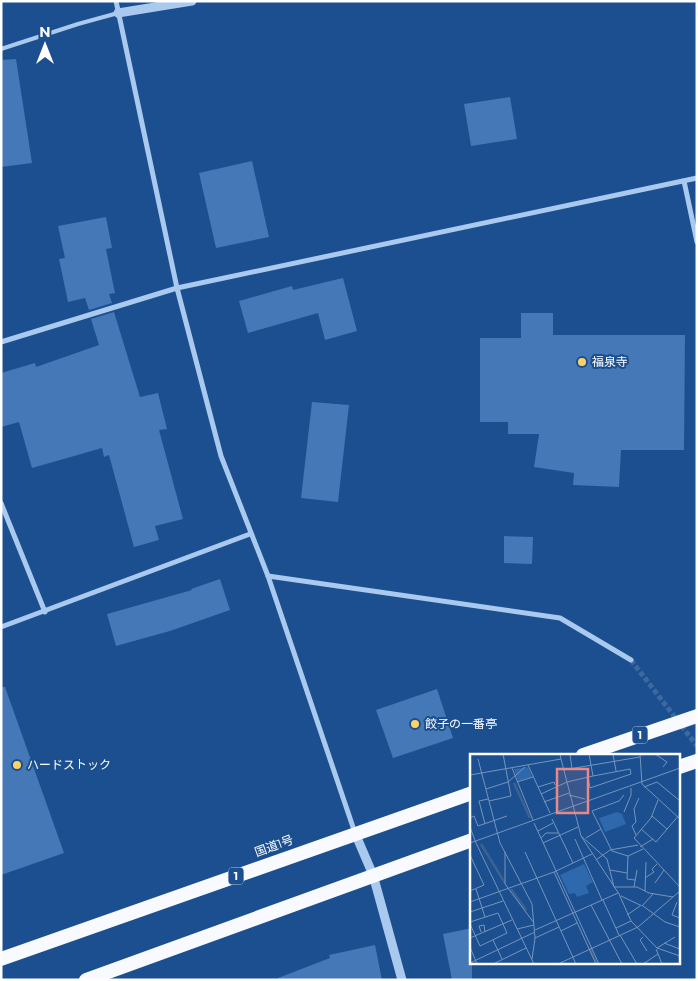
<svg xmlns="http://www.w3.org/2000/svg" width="698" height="981" font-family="Montserrat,'Noto Sans JP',sans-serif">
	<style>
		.building { fill: #4478b7 }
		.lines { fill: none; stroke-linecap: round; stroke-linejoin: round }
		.minor-tunnel { stroke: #3d69a0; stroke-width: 5; stroke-dasharray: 5 2.5; stroke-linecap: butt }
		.service { stroke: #a9c9ee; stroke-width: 4 }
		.minor { stroke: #a9c9ee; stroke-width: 5 }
		.tertiary { stroke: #a9c9ee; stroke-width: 9 }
		.trunk { stroke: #f8faff; stroke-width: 14 }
		.poi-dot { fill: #ffd166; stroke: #1b4f8f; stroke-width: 2 }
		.labels { text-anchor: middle; stroke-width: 4; stroke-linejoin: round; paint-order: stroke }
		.shield { fill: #1b4f8f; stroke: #bbcadd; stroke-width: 1 }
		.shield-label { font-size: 11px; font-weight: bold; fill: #fff }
		.poi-label { font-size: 12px; fill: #fff; stroke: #1b4f8f; text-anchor: start }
		.street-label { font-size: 12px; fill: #fff; stroke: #1b4f8f }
		.inset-river { fill: none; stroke: #3c6290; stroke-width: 2.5 }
		.inset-road { fill: none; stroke: #7695bc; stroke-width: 1 }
		.view { fill: #e88989; fill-opacity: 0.15; stroke: #e88989; stroke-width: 2.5 }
		.inset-edge { fill: none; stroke: #fff; stroke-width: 2.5 }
	</style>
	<rect width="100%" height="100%" fill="#1b4f8f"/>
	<g class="building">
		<polygon points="16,59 32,163 1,167 1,60"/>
		<polygon points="510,97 517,139 471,146 464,104"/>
		<polygon points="252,161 269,237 216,248 199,173"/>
		<polygon points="106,217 112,248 106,249 115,293 109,294 112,303 89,310 85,298 68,302 59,259 65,258 58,226"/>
		<polygon points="343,278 357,331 325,340 318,313 248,333 239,301 292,286 293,290"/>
		<polygon points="114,312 140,397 158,393 167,429 159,430 183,519 155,526 159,540 134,547 109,455 104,457 102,448 32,468 19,422 1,427 1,373 35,363 36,367 99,345 91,319"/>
		<polygon points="521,313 553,313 553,335 685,335 684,450 621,450 619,487 573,485 574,473 534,467 539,434 508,434 508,422 480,422 480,338 521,338"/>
		<polygon points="312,402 349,405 338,502 301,498"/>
		<polygon points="504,536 533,537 532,564 504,563"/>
		<polygon points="220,579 230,610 170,631 116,646 107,614 192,590 191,589"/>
		<polygon points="1,687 5,687 64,853 1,875"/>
		<polygon points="437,689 453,738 393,758 376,710"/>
		<polygon points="472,928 472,980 452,980 443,934"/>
		<polygon points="375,945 382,980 278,980 278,978 330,958 329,955"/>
	</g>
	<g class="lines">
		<polyline class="minor-tunnel" points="631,660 697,746"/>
		<polyline class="service" points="1,49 78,24 118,13"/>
		<g class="minor">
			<polyline points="116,1 177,288 221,456 268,576 355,833"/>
			<polyline points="684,181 697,242"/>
			<polyline points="1,342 177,288 697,178"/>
			<polyline points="1,503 45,612"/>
			<polyline points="268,576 560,618 631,660"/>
			<polyline points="1,627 250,534"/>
		</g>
		<g class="tertiary">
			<polyline points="118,13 192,1"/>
			<polyline points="355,833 373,875 402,980"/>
		</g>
		<g class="trunk">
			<polyline points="583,755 697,716"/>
			<polyline points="679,767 697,761"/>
			<polyline points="1,959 472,793"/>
			<polyline points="86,980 472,840"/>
		</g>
	</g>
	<g class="poi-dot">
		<circle cx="582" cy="362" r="5"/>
		<circle cx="415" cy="724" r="5"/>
		<circle cx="17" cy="765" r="5"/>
	</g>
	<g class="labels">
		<g class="shield">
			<rect x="632.5" y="726.5" width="15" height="17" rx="4"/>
			<rect x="228.5" y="867.5" width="15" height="17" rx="4"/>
		</g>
		<g class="shield-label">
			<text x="640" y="739">1</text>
			<text x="236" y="880">1</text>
		</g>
		<g class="poi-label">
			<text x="592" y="366">福泉寺</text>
			<text x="425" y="728">餃子の一番亭</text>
			<text x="27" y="769">ハードストック</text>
		</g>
		<g class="street-label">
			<text transform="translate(274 846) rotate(-20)" y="4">国道1号</text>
		</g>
	</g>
	<g transform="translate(470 754)">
		<rect width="210" height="210" fill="#1b4f8f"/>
		<path d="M58 13 62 23 48 27 44 15ZM147 58 152 60 156 70 135 78 129 64ZM114 110 123 128 116 132 119 139 107 143 105 139 99 140 90 121Z" fill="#2e69ad"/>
		<path class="inset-river" d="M44 29 60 64M11 90 35 129M41 135 56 156M120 194 127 210"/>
		<path class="inset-road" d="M100 0 102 15M119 0 123 22M143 0 146 17M170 0 172 30 210 65M185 0 197 8 193 13M8 5 30 89 62 150 65 184 62 205M91 5 111 82 149 140 161 167 187 194 210 202M58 11 80 59M42 14 63 66M93 16 170 3M0 21 91 5 90 0M47 28 63 23M68 33 84 28 85 31M174 33 187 28 210 47M16 35 38 28 55 13M71 40 97 28 123 22 160 15 161 20 120 34 118 23M99 41 115 45M154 41 149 47 122 57 142 97 158 102 173 95M188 46 181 64 164 84 210 133M19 47 41 42 33 0M74 48 99 39M154 58 161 41V34M182 62 197 75M0 64 4 62 8 72 37 62M82 65 103 109M64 69 129 210M15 70 9 47 18 45M0 73 6 89M171 75 186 88 210 60M68 77 83 69M166 81 162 72 166 68 164 55 169 44M111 82 137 105 144 133H167L179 139 203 143M71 84 76 79H88M116 84 131 75M105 85 132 146M0 89 210 14M6 89 64 210M73 89 108 73M170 93 183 85M35 98V130L64 169M55 98 106 210M0 101 14 131 0 137M158 102 157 125 165 126M126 106 140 96 168 91M140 116 157 119M84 118 126 210M175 124 184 118 182 115 187 110M185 129 194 116M164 133 167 116M6 135 15 163M175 137 176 108M151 142 172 152 183 140M133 146 149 181M0 148 84 118 122 100M207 148 202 161 210 164M121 151 152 210M173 152 195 168 210 173M0 158 33 147M157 161 170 152M0 168 28 159 37 179 10 192 0 170M146 174 161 167M47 175 64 171M65 176 148 139M91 177 107 169M11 178 9 172 14 171 15 178M150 181 167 210M173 183 170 186 177 197M0 184 42 166M65 184 89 173M23 186 32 205M194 189 210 195M0 193 7 210M187 194 205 183M186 195 192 210M0 209 65 178M23 210 56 194M88 210 168 173 210 137M173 210 188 200"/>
		<path class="view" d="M87 15H118V59H87Z"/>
		<rect width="210" height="210" class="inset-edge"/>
	</g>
	<rect width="698" height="981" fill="none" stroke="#ffffff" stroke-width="5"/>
	<g transform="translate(45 45)" stroke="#1b4f8f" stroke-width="4" paint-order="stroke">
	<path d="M0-4L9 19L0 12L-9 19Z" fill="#ffffff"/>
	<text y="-8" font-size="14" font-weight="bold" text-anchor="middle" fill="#ffffff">N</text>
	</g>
</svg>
